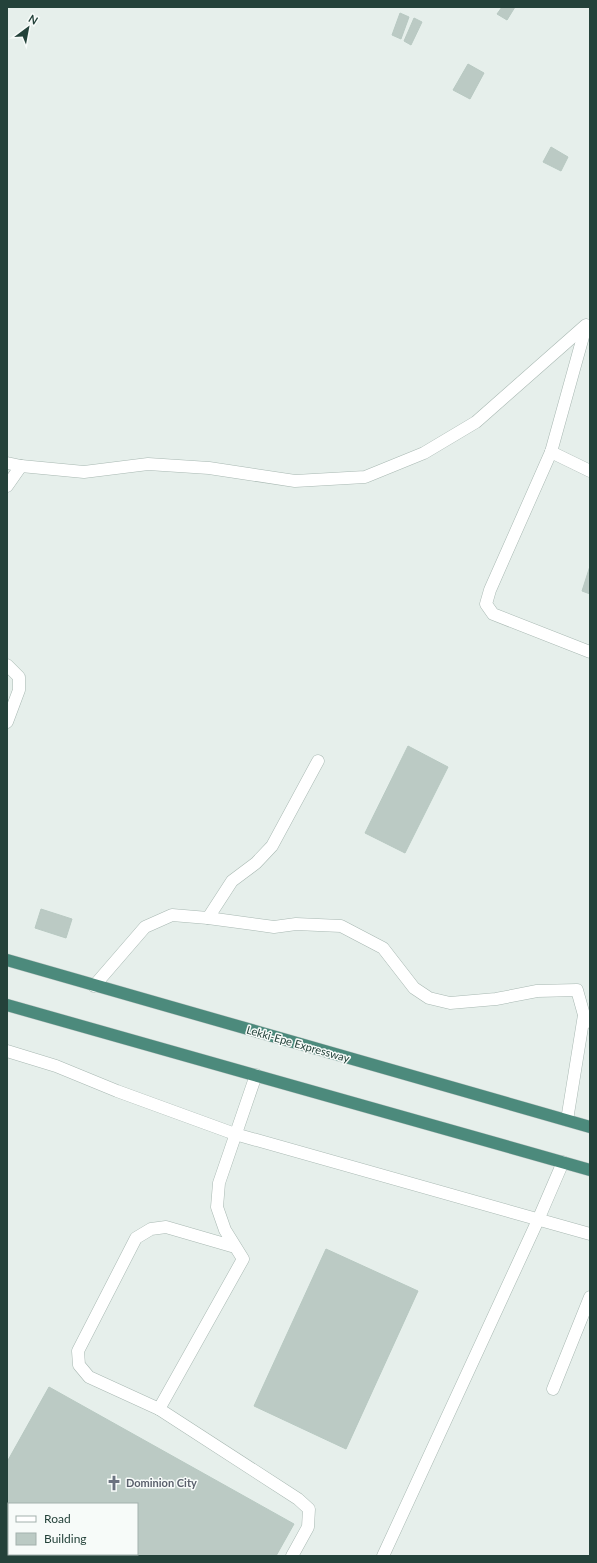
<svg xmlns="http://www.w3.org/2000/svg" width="597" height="1563" font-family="Lato,sans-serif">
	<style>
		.building { fill: #bbcac4; stroke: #b8c9c2; fill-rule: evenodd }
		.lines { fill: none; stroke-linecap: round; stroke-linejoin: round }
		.service-casing { stroke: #a8b8b2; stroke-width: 13 }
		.minor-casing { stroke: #a8b8b2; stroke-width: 13 }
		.trunk-casing { stroke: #c2cac8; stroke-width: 13 }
		.service { stroke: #fff; stroke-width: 12 }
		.minor { stroke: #fff; stroke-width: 12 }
		.trunk { stroke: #4c8a7c; stroke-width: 12 }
		.labels { text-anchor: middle; stroke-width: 3; stroke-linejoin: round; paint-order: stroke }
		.street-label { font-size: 11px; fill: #24423a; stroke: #f7fbf9 }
		.worship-label { font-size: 11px; font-weight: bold; fill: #5b616d; stroke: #f7fbf9; text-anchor: start }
	</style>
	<rect width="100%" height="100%" fill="#e6efeb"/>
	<g class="building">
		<polygon points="502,7 515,7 507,20 497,14"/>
		<polygon points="400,13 409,17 401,39 392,35"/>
		<polygon points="414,18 422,22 411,45 404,41"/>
		<polygon points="468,64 484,73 470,99 453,90"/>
		<polygon points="551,147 568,157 561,171 543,162"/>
		<polygon points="590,566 590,594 582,591"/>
		<polygon points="408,746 448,767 405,853 365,833"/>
		<polygon points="41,909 72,919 66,938 35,928"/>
		<polygon points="326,1249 418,1291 346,1449 254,1406"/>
		<path d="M49 1387 294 1524 276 1556H7V1462ZM9 1504H137V1554H9Z"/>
	</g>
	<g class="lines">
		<g class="service-casing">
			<g id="service">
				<polyline points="7,486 21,466"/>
				<polyline points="7,665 19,677 19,690 7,722"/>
				<polyline points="208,918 232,881 256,863 272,846 318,761"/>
				<polyline points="7,1051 56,1066 117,1091 235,1134 590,1234"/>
				<polyline points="235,1247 166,1227 151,1229 136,1238 78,1351 79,1365 89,1377 159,1409 243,1259 225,1230 217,1207 219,1183 256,1075"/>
				<polyline points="553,1389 590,1297"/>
				<polyline points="159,1409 298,1499 309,1509 308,1527 292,1556"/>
			</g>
		</g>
		<g class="minor-casing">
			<g id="minor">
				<polyline points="586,326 551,452 490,590 486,604 493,614 590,652"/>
				<polyline points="551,452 590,471"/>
				<polyline points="7,463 21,466 84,472 148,464 209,468 295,481 365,477 424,453 476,422 586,325"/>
				<polyline points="94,986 145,927 172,915 208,918 274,927 296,924 341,926 383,948 414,988 429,998 450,1003 496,999 537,991 577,990 584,1015 590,1022"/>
				<polyline points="567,1120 584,1015"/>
				<polyline points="383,1556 538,1220 563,1162"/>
			</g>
		</g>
		<g class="trunk-casing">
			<g id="trunk">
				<polyline points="7,960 590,1127"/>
				<polyline points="7,1005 590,1170"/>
			</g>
		</g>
		<use href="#service" class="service"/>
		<use href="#minor" class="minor"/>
		<use href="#trunk" class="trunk"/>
	</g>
	<defs>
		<g id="church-bare" transform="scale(1.2)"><path d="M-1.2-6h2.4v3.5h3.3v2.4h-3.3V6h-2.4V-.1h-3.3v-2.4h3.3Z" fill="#6b7280" stroke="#f7fbf9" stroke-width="2.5" paint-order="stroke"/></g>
	</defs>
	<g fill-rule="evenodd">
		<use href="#church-bare" x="114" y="1483"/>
	</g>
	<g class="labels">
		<g class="street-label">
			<text transform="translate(298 1044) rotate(16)" y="4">Lekki-Epe Expressway</text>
		</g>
		<g class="worship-label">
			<text x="126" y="1487">Dominion City</text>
		</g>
	</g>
	<rect width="597" height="1563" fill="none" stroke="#24423a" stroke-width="16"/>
	<rect x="8" y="1503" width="130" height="52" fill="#f7fbf9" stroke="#a3b1ad"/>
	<rect x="16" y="1516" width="20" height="6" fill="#ffffff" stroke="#a3b1ad"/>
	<text x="44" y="1523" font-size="12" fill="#24423a">Road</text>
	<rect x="16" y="1533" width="20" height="12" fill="#bbcac4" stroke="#a3b1ad"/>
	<text x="44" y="1543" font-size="12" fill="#24423a">Building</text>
	<g transform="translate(28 28) rotate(32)" stroke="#f7fbf9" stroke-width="3" paint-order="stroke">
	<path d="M0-3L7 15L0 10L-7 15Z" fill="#24423a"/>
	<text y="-6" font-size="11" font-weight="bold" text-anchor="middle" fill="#24423a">N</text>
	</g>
</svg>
